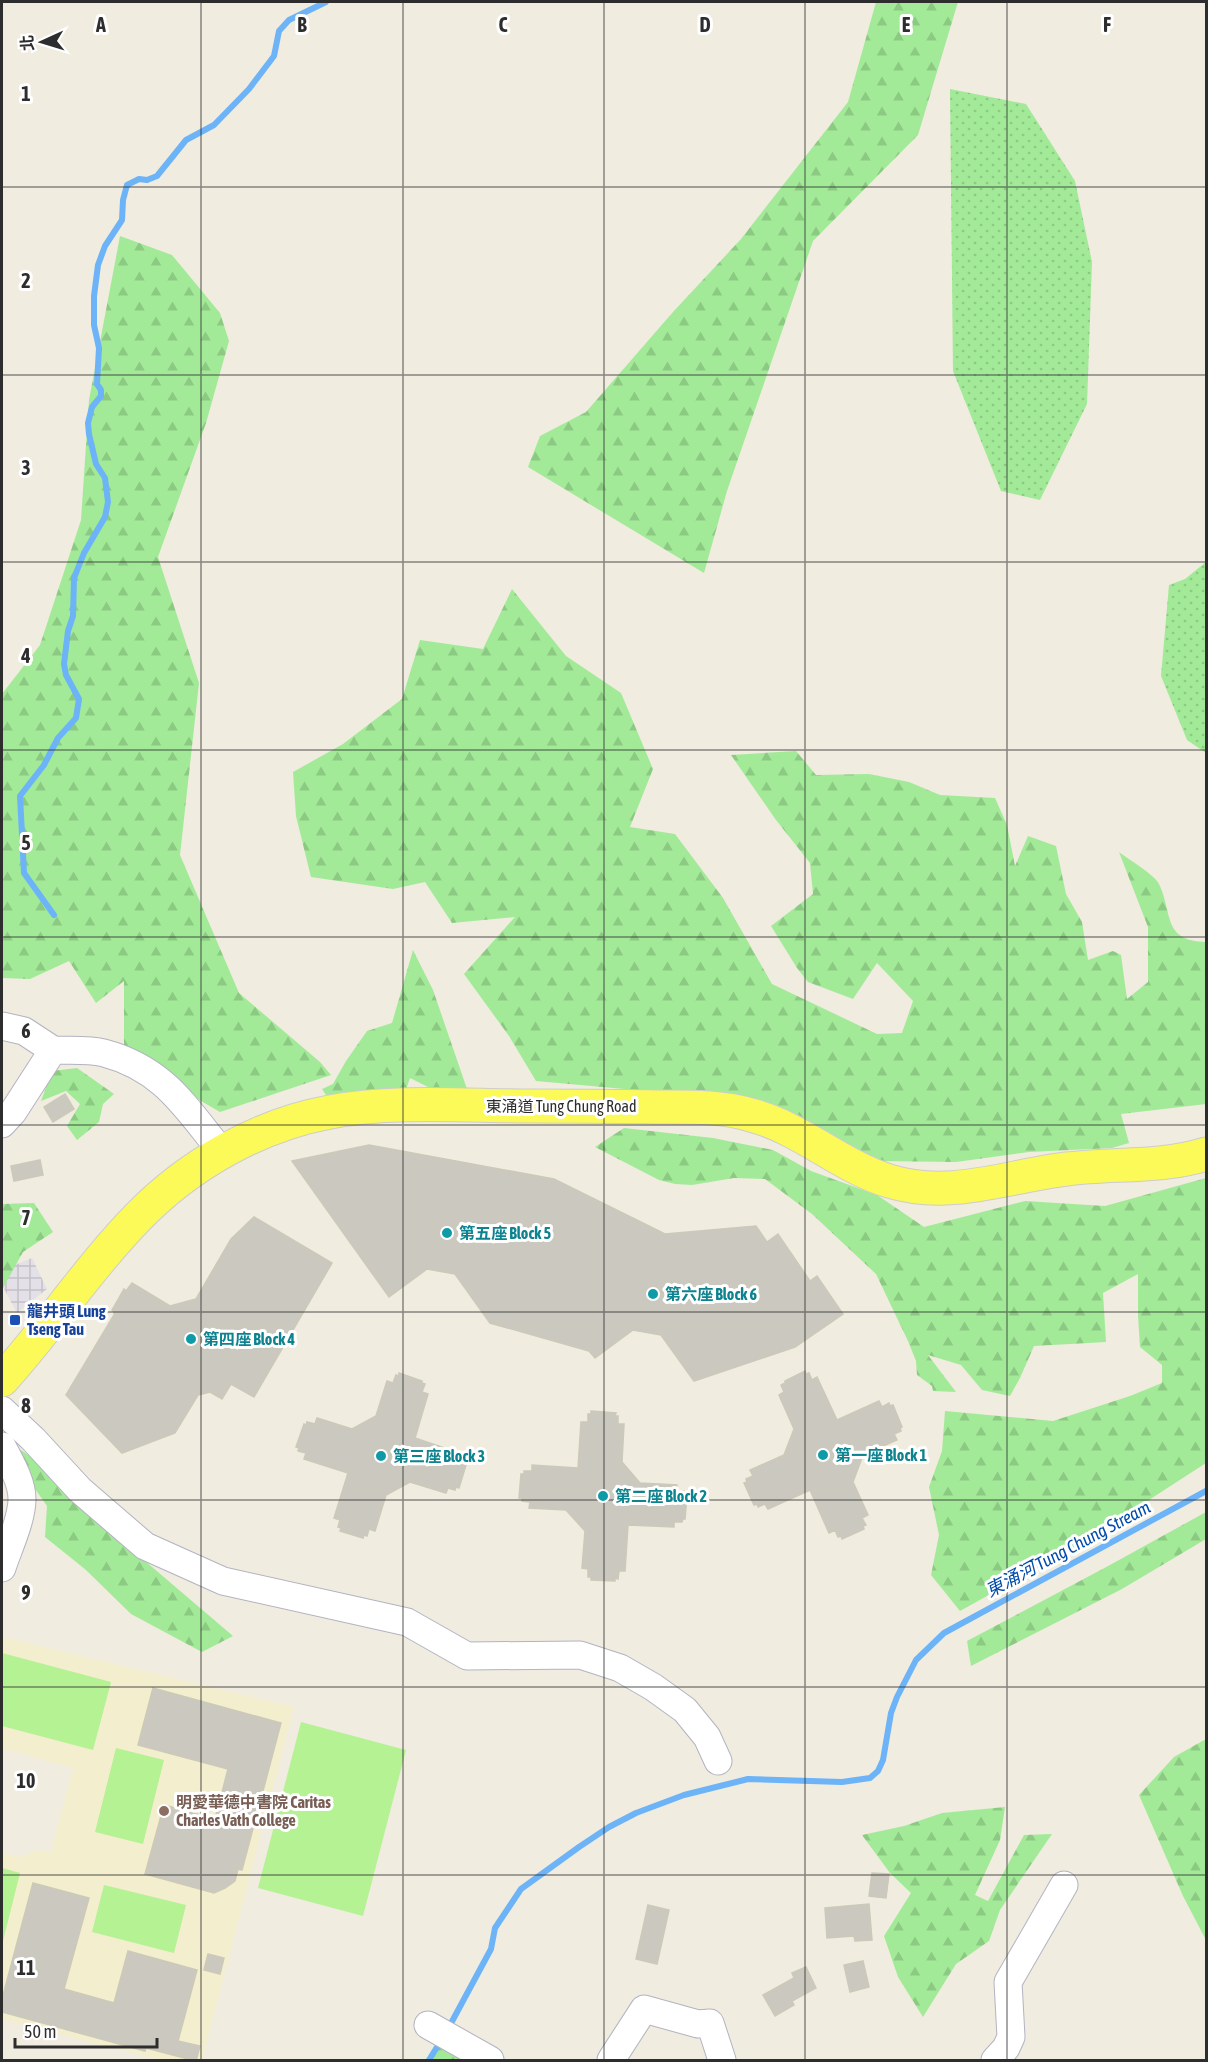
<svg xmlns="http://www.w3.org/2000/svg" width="1208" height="2062" font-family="'Asap Condensed','Noto Sans TC',sans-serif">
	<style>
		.industrial { fill: url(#industrial-grid) }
		.education { fill: #f2eece }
		.green { fill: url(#green-dots) }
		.forest { fill: url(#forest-firs) }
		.pitch { fill: #b4f293 }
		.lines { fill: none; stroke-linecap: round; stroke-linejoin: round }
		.stream { stroke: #6cb3f8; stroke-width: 6 }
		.building { fill: #cbc9bf; stroke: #ccc9b8; stroke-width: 1.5 }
		.minor-casing { stroke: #b3b3c2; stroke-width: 29 }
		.major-casing { stroke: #cdcdcd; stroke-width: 35 }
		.minor { stroke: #fff; stroke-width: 27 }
		.major { stroke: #fcfa58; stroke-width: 33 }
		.grid { fill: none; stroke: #2d2d2d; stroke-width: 1.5; stroke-opacity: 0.55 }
		.culture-dot { fill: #0f9aa8; stroke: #fff; stroke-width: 2 }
		.transit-dot { fill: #1a4fb4; stroke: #fff; stroke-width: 2 }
		.education-dot { fill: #8d6e63; stroke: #fff; stroke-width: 2 }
		.labels { text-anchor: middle; stroke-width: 6; stroke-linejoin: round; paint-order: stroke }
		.street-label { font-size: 16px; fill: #2d2d2d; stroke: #fff }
		.culture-label { font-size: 16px; font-weight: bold; fill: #0d838f; stroke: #fff; text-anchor: start }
		.transit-label { font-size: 16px; font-weight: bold; fill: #164399; stroke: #fff; text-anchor: start }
		.education-label { font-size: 16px; font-weight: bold; fill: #785e54; stroke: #fff; text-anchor: start }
		.water-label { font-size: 18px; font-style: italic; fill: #034cac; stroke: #fff }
		.grid-label { font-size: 20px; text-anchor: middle; font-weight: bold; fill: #2d2d2d; stroke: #fff; stroke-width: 6; stroke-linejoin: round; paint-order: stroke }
	</style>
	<defs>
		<pattern id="industrial-grid" width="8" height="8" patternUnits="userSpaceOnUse" patternTransform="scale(1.5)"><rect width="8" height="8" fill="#e4e0e8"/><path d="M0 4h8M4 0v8" fill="none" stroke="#c4c0c7"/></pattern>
		<pattern id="green-dots" width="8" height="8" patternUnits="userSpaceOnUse" patternTransform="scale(1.5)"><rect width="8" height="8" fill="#a2ea98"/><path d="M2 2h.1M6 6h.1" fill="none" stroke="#8cc983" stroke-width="1.8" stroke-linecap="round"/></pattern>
		<pattern id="forest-firs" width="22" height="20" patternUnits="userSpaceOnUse" patternTransform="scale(1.5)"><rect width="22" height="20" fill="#a2ea98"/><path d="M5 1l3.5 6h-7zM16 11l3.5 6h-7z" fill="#8cc983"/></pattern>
	</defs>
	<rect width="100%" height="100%" fill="#f0ecdf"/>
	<polygon class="industrial" points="32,1258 47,1289 17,1313 2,1285 2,1270"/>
	<polygon class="education" points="2,1637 294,1707 202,2060 159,2060 2,2019 2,1853 20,1857 37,1850 51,1853 73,1768 2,1748"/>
	<g class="green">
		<polygon points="950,89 1026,104 1075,181 1092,262 1087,404 1040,500 1001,491 953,371"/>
		<polygon points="1206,562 1206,753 1187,740 1161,676 1169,585 1185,579"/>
	</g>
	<g class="forest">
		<polygon points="876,2 958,2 918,135 813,241 727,491 704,573 528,467 540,436 586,412 673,312 741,239 848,102"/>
		<polygon points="120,236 172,255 220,313 229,341 206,423 158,557 199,683 180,855 239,993 320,1062 331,1075 220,1112 175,1086 124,1067 124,981 96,1003 69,961 30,979 2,978 2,694 40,645 81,520 89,400"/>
		<path d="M512 589 566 656 621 693 653 769 630 827 675 834 723 898 772 984 877 1034 902 1033 913 1001 877 963 853 999 808 982 797 968 771 926 813 894 810 863 776 820 731 755 796 751 816 775 869 774 909 782 940 795 995 798 1007 825 1015 866 1028 836 1056 846 1066 894 1082 922 1088 960 1113 951 1121 955 1127 999 1148 982V927L1119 852C1128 859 1155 875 1159 884 1173 913 1162 941 1206 942V1104L1121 1114 1129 1143 1112 1148 1029 1152 956 1162 876 1161 724 1098 536 1081 509 1036 464 974 515 917 452 923 425 882 393 889 311 877 296 816 293 772 343 744 402 699 420 640 483 649Z"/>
		<polygon points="413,950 433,990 467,1089 452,1099 410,1078 403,1098 330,1101 322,1089 333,1084 346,1061 367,1031 392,1023"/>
		<polygon points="77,1068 114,1094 103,1104 99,1122 77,1140 67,1126 80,1104 66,1091 41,1101 52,1071"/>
		<polygon points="624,1128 713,1138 773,1150 811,1171 877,1195 924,1227 1025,1201 1105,1206 1206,1178 1206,1463 1084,1542 960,1611 931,1575 939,1535 929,1487 942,1451 945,1411 1053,1421 1130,1396 1162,1383 1162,1365 1140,1347 1138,1315 1138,1274 1103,1293 1106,1342 1034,1346 1020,1378 1010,1396 982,1390 961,1365 928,1355 956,1392 933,1391 932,1386 917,1375 916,1361 908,1341 876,1274 812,1214 765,1179 734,1178 692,1185 675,1184 659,1180 595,1147"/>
		<polygon points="34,1203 53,1232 23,1252 2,1290 2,1204"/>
		<polygon points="21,1450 57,1475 111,1532 233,1636 202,1652 131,1614 86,1570 45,1537 47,1506 12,1456"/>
		<polygon points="1206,1512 1206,1539 1122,1589 971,1666 967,1641 1110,1565"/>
		<polygon points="1206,1739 1206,1940 1183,1896 1139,1795 1174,1757"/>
		<polygon points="1005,1807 1000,1840 975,1895 988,1901 1024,1835 1052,1834 1000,1910 989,1941 956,1964 923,2017 898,1977 884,1936 911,1893 890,1873 862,1835 904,1826 942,1813"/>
		<polygon points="442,2043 461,2060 425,2060"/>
	</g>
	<g class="pitch">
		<polygon points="2,1653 111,1682 93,1750 2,1726"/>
		<polygon points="301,1722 406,1750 363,1916 258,1888"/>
		<polygon points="116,1748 164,1760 143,1844 95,1832"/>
		<polygon points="2,1868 20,1873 2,1945"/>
		<polygon points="104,1885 186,1905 174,1953 92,1932"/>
	</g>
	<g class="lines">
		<g class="stream">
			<polyline points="54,915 24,873 20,796 44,765 58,738 76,718 79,699 66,675 64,664 68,631 73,616 74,578 84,553 105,517 108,502 105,478 96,464 89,434 88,423 92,407 101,396 101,390 97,384 99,348 94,325 94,296 98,265 105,246 122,220 123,200 127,185 139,179 147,180 157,176 186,140 214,125 249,89 274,56 279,31 289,20 326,2"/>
			<polyline points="449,2027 491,1949 495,1928 521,1889 579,1847 609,1827 636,1813 684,1795 748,1779 842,1782 870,1778 878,1771 883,1760 891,1713 897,1697 916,1660 944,1633 1206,1491"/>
			<polyline points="429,2060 442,2039"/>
		</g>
	</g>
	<g class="building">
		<polygon points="65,1094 74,1109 53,1122 44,1107"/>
		<polygon points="369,1145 554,1179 665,1234 756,1226 767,1242 778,1234 810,1281 817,1276 843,1314 795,1347 694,1381 661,1335 633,1330 595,1358 589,1351 490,1323 455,1274 427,1269 389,1297 292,1161"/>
		<polygon points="40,1160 43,1175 14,1181 11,1166"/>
		<polygon points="254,1217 332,1263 254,1397 231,1384 222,1399 210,1392 198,1395 175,1433 122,1453 66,1395 114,1315 114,1312 112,1310 124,1289 126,1291 132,1283 170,1306 196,1299 231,1239"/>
		<polygon points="805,1371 806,1374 809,1373 812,1380 817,1377 837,1420 879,1401 882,1407 889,1403 890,1406 893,1405 902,1427 900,1428 901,1431 894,1434 897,1440 863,1455 853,1482 868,1515 862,1518 866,1525 863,1526 864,1529 842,1539 841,1536 838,1537 835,1530 829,1533 810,1490 768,1509 765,1504 758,1507 757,1504 754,1505 744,1483 747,1482 746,1479 753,1476 750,1470 784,1455 794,1429 779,1395 784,1392 781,1385 785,1383 785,1381"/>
		<polygon points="399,1373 422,1381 422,1383 425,1384 422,1392 428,1394 415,1438 459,1453 457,1458 464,1461 463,1464 466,1465 459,1488 456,1487 455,1490 448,1488 446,1493 410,1482 386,1495 375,1531 369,1529 367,1536 364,1535 363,1538 340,1531 341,1528 338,1527 340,1520 334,1518 348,1473 304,1459 306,1453 298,1451 299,1448 296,1447 304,1424 306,1425 307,1422 315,1424 317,1418 352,1429 376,1416 387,1381 393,1383 396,1375 399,1376"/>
		<polygon points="591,1411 616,1413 615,1416 618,1416 618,1424 624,1424 622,1462 640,1483 677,1485 676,1491 684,1491 684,1495 687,1495 685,1519 683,1519 682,1522 674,1522 674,1527 628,1525 625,1571 619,1571 618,1579 615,1578 615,1581 591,1580 591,1577 588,1577 588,1569 582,1568 585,1531 566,1510 529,1508 530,1502 522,1501 522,1498 519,1498 521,1474 524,1474 524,1471 532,1471 532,1465 578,1468 581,1422 588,1422 588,1414 591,1414"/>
		<polygon points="153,1688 281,1723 242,1870 238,1869 235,1881 225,1888 214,1893 145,1874 164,1805 215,1819 228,1769 138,1745"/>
		<polygon points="872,1873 889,1874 886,1898 869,1896"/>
		<polygon points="33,1883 89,1898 64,1989 114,2003 128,1951 197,1970 178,2041 200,2046 196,2061 146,2048 145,2051 2,2012 2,1999"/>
		<polygon points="869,1904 872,1940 855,1941 854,1936 827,1938 825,1908"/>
		<polygon points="648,1905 669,1910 657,1964 636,1959"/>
		<polygon points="208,1954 224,1958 220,1974 204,1970"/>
		<polygon points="863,1961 869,1987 850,1992 844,1965"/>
		<polygon points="806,1967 816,1988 792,2001 794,2005 775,2016 763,1995 794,1978 792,1973"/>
	</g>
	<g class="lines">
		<g class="minor-casing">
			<g id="minor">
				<polyline points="2,1026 24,1031 53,1050"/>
				<path d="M2 1124 13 1112 53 1050C69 1051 88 1049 104 1053 164 1069 185 1107 222 1152"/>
				<polyline points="2,1410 33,1439 80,1490 145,1546 223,1581 407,1622 467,1656 580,1655 620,1668 653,1687 685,1710 707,1737 718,1761"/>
				<path d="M2 1446C10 1462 22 1481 22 1499 22 1520 8 1549 2 1568"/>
				<polyline points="428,2025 490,2060"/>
				<polyline points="611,2060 644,2009 698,2024 710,2023 722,2060"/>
				<polyline points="995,2060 1006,2048 1011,2037 1008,1982 1064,1885"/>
			</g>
		</g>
		<g class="major-casing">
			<path id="major" d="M2 1380C50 1327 89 1267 139 1216 190 1164 259 1125 330 1112 394 1100 466 1106 531 1106 573 1106 615 1106 658 1107 689 1107 721 1106 751 1115 801 1128 840 1166 889 1181 950 1200 1007 1176 1067 1169 1114 1163 1161 1168 1206 1154"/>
		</g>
		<use href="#minor" class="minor"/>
		<use href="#major" class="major"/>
	</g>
	<path class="grid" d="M201 2V2060M403 2V2060M604 2V2060M805 2V2060M1007 2V2060M2 187H1206M2 375H1206M2 562H1206M2 750H1206M2 937H1206M2 1125H1206M2 1312H1206M2 1500H1206M2 1687H1206M2 1875H1206"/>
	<g class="culture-dot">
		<circle cx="447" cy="1233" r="6"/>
		<circle cx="653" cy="1294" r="6"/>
		<circle cx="191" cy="1339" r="6"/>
		<circle cx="823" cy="1455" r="6"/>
		<circle cx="381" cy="1456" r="6"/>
		<circle cx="603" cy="1496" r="6"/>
	</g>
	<rect class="transit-dot" x="9" y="1314" width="12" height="12" rx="3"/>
	<circle class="education-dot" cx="164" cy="1811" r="6"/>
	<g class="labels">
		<g class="street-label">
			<text x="561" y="1112">東涌道 Tung Chung Road</text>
		</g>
		<g class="culture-label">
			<text x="459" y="1239">第五座 Block 5</text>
			<text x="665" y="1300">第六座 Block 6</text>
			<text x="203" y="1345">第四座 Block 4</text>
			<text x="835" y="1461">第一座 Block 1</text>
			<text x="393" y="1462">第三座 Block 3</text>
			<text x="615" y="1502">第二座 Block 2</text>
		</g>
		<g class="transit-label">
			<text x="27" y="1317">龍井頭 Lung<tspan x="27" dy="18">Tseng Tau</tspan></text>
		</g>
		<g class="education-label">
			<text x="176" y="1808">明愛華德中書院 Caritas<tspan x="176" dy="18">Charles Vath College</tspan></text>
		</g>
		<g class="water-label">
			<text transform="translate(1068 1549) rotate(-28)" y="6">東涌河 Tung Chung Stream</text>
		</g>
	</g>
	<g class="grid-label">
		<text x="101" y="32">A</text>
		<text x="302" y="32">B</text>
		<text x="503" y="32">C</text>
		<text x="705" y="32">D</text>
		<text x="906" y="32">E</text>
		<text x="1107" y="32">F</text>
		<text x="26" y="101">1</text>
		<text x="26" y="288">2</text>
		<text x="26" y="475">3</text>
		<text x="26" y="663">4</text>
		<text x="26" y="850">5</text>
		<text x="26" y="1038">6</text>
		<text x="26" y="1225">7</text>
		<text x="26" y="1413">8</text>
		<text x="26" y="1600">9</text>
		<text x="26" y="1788">10</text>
		<text x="26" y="1975">11</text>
	</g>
	<rect width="1208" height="2062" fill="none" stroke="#2d2d2d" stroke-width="6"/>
	<g transform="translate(42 42) rotate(266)" stroke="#ffffff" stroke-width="4.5" paint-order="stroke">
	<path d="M0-4.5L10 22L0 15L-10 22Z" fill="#2d2d2d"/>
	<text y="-9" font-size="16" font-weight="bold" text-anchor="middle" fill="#2d2d2d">北</text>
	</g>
	<path d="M15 2038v9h142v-9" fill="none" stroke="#2d2d2d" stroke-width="3"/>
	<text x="24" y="2038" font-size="18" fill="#2d2d2d" stroke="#ffffff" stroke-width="4.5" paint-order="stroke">50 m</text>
</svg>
